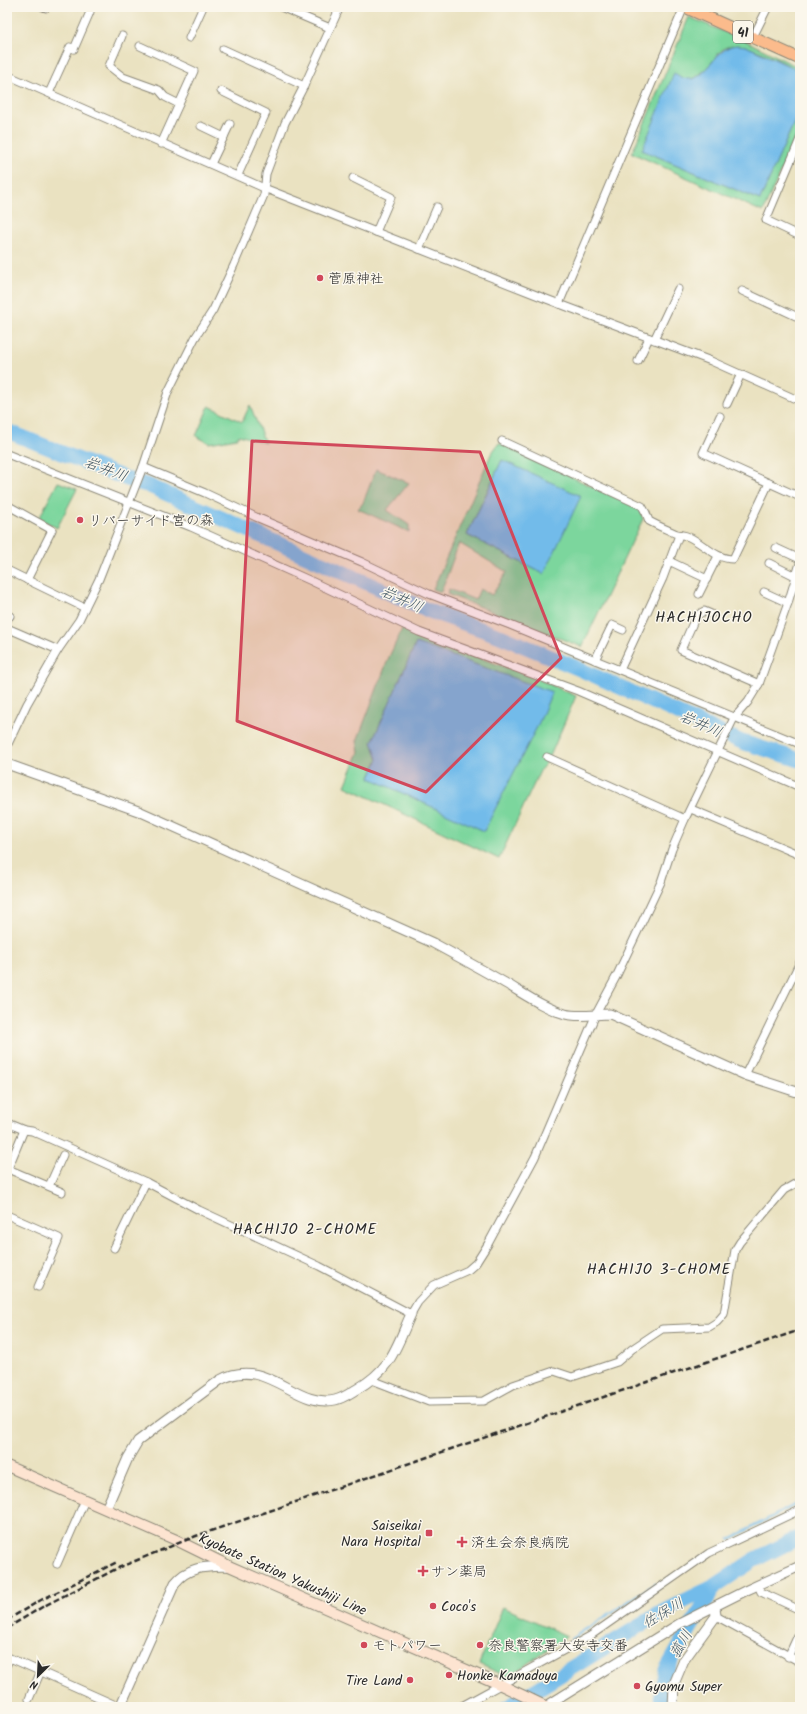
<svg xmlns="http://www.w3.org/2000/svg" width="807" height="1714" font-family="Kalam,'Klee One',sans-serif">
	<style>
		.green { fill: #7cd69d; stroke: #548064; fill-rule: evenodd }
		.water { fill: #72bbea; stroke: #4e738a }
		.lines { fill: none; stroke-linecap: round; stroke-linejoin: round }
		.stream { stroke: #72bbea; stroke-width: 2.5 }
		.river { stroke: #72bbea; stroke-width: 15 }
		.minor-casing { stroke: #8a8676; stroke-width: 9 }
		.tertiary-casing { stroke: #8a8676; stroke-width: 11 }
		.secondary-casing { stroke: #8a8676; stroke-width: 12 }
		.primary-casing { stroke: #8a8676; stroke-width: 13 }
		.minor { stroke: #fff; stroke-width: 7 }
		.tertiary { stroke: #fff; stroke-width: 9 }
		.secondary { stroke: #fde4d1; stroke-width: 10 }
		.primary { stroke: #fbbb8c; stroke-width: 11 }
		.rail { stroke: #2b2b2b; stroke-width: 2.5; stroke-dasharray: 6 3; stroke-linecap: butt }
		.marked { fill: #d1495b; fill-opacity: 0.2; stroke: #d1495b; stroke-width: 3; stroke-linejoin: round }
		.poi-dot { fill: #d1495b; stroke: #fbf7ec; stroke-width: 1.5 }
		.labels { text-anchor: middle; stroke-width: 3; stroke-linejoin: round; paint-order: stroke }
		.shield { fill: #fbf7ec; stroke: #696865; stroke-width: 1 }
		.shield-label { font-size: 13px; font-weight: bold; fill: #2b2b2b }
		.poi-label { font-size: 14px; fill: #2b2b2b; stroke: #fbf7ec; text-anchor: start }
		.street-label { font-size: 14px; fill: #2b2b2b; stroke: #fbf7ec }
		.water-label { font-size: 15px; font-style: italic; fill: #405664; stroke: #fbf7ec }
		.neighbourhood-label { font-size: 15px; letter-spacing: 1px; fill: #2b2b2b; stroke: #fbf7ec }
	</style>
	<rect width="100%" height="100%" fill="#fbf7ec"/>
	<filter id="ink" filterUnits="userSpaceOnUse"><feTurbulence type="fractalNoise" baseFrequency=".025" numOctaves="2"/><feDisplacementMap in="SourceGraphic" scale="8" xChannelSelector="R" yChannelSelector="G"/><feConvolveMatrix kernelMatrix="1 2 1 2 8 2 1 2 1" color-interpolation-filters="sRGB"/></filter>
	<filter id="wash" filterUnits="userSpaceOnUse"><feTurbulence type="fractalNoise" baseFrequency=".012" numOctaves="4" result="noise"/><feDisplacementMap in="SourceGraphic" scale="16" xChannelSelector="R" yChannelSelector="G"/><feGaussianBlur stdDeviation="0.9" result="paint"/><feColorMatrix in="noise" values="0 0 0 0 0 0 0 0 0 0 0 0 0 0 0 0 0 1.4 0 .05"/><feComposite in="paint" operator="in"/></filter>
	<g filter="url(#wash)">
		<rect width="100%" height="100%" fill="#eae2c1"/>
		<g class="green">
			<path d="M689 17 748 42 800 68V71C783 63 746 40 727 47 721 49 716 57 712 62 704 70 699 78 687 80L642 150 760 200 800 109V127L763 212 632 153Z"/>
			<polygon points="250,405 265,443 239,435 237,438 209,443 196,436 209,406 242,422"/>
			<path d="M499 443 640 509 643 519 582 647 447 594 449 589 475 600 480 589 492 595 507 572 459 543 441 592 433 589 491 454ZM502 460 544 574 467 535Z"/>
			<polygon points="376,469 409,483 387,510 409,525 409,532 358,509 363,503"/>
			<polygon points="58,482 77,489 57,528 39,518"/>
			<path d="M403 627 414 634 533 677 576 696 548 761 541 769 499 859 345 786 359 752 357 741 389 657ZM378 759 484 830 370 777Z"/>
			<polygon points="503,1607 567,1636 508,1677 479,1664"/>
		</g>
		<g class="water">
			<path d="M737 45 746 46 800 71V109L760 200 642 150 674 73C678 75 684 79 688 79 707 81 715 46 737 45Z"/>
			<polygon points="502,460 581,496 544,574 467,535"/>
			<polygon points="416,643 552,692 538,725 484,831 370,778 378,759 372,742"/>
		</g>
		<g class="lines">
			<g class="stream">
				<polyline points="730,1539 800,1502"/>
				<polyline points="571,1639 655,1584"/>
			</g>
			<g class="river">
				<polyline points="7,431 132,481 147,485 432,612 500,636 575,667 742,742 800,760"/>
				<polyline points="508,1707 664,1611 715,1586 754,1560 800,1537"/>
				<polyline points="662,1707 661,1691 666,1670 715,1586"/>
			</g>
		</g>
	</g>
	<g filter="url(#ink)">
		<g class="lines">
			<g class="minor-casing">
				<g id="minor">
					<polyline points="43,7 46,8"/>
					<polyline points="281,7 330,28"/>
					<polyline points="122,36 109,66 123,77 159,90 165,97 179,104"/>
					<polyline points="753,37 768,7"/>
					<polyline points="189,38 203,7"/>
					<polyline points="140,46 194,71 161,144"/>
					<polyline points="223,49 304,86"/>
					<polyline points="7,75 264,188 549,300 711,361 800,401"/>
					<polyline points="221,91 266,113 238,175"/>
					<polyline points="49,93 70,47 74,49 90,12"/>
					<polyline points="201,126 224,137"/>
					<polyline points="800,139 766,220 800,236"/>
					<polyline points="211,164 230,124"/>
					<polyline points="353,178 391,197 376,232"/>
					<polyline points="419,249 437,207"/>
					<polyline points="742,291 800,318"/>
					<polyline points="559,304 684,7"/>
					<polyline points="654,340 678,289"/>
					<polyline points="638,361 649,338"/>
					<polyline points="727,404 741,374"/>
					<polyline points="720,416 703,453 800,497"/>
					<path d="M502 441 642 506 646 513 649 521C658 526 668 530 677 534 681 535 685 535 689 537 704 544 716 559 733 559L769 483"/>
					<polyline points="7,454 191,527 309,580 419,632 578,691 800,787"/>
					<polyline points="143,467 205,493 256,517 362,562 429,594 510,625 800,744"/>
					<polyline points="7,505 52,530 27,580"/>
					<polyline points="776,548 800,559"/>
					<polyline points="669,561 707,579"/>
					<polyline points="769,563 795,576"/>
					<polyline points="7,570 85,608"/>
					<polyline points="764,592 788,603"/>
					<polyline points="699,594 718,556"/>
					<polyline points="711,614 704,611 696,616 681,650 759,684"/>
					<polyline points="7,615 10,616 7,619"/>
					<polyline points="7,628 58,650"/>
					<polyline points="595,660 612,625 623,630"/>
					<polyline points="620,670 663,578 679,535"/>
					<polyline points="7,746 27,704 58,650 79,620 99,579 143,467 168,392 195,338 213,310 234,265 264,195 266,174 285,123 304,86 340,7"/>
					<polyline points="547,757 685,819"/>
					<polyline points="691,809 800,855"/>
					<polyline points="745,1075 800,962"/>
					<polyline points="7,1123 24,1130 32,1131 146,1182 199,1210 319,1266 411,1314 418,1302 434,1285 468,1270 476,1263 488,1244 535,1157 596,1014 617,975 661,882 672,849 685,819 734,718 748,702 759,684 788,603 800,563"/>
					<polyline points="8,1169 62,1192"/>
					<polyline points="7,1171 24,1130"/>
					<polyline points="49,1186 63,1155"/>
					<polyline points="7,1215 59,1238 38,1287"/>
					<polyline points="114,1248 146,1182"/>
					<polyline points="372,1380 429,1402 484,1401 513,1385 554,1371 572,1377 617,1362 632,1349 662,1329 709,1327 717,1322 724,1314 735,1250 740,1242 784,1190 800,1181"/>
					<polyline points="57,1564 85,1500"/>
					<polyline points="758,1585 761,1592 800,1610"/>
					<polyline points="716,1616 800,1662"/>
					<polyline points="788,1657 800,1631"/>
					<polyline points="7,1664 10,1658 120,1707"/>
					<polyline points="29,1699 41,1671"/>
					<polyline points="460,1707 590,1636 709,1553 800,1510"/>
				</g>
			</g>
			<g class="tertiary-casing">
				<g id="tertiary">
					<path d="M7 764 141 812 433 943C457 956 481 969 505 983 524 994 544 1008 565 1014 579 1018 596 1014 610 1014L745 1075 800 1093"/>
					<path d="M106 1509 128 1458 138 1441 220 1380C267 1355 295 1409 335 1400 344 1398 350 1393 357 1389 369 1382 379 1374 387 1363 397 1350 404 1329 411 1314"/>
					<path d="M120 1707 175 1583C189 1565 209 1567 229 1566"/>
					<polyline points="545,1707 679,1624 747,1590 800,1566"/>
					<polyline points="673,1707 674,1684 684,1660 716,1616 715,1607"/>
				</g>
			</g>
			<g class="secondary-casing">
				<polyline id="secondary" points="7,1466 174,1539 229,1566 501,1685 547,1707"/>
			</g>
			<g class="primary-casing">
				<polyline id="primary" points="685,7 800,59"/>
			</g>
			<use href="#minor" class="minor"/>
			<use href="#tertiary" class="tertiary"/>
			<use href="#secondary" class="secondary"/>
			<use href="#primary" class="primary"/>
			<g class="rail">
				<polyline points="7,1620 41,1600 117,1562"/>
				<polyline points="7,1628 44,1606 118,1568 196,1536 800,1330"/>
			</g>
		</g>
	</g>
	<path class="marked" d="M252 441 480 452 561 658 426 792 237 721Z"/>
	<g class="poi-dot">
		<circle cx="320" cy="278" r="4"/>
		<circle cx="80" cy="520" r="4"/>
		<rect x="425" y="1529" width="8" height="8" rx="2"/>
		<path d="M460 1536h4v4h4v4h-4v4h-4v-4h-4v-4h4z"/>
		<path d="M421 1565h4v4h4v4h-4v4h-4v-4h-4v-4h4z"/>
		<circle cx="433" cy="1606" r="4"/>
		<circle cx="364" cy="1645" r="4"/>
		<circle cx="480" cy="1645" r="4"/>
		<circle cx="449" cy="1675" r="4"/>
		<circle cx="410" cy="1680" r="4"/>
		<circle cx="637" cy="1686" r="4"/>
	</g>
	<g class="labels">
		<rect class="shield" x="733" y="21" width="20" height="22" rx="3"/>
		<g class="shield-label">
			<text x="743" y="37">41</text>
		</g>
		<g class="poi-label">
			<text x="328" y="283">菅原神社</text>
			<text x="88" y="525">リバーサイド宮の森</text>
			<text x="421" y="1530" text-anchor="end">Saiseikai<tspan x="421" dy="16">Nara Hospital</tspan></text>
			<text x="471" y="1547">済生会奈良病院</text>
			<text x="431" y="1576">サン薬局</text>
			<text x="441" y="1611">Coco's</text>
			<text x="372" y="1650">モトパワー</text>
			<text x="488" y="1650">奈良警察署大安寺交番</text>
			<text x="457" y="1680">Honke Kamadoya</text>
			<text x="402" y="1685" text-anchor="end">Tire Land</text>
			<text x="645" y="1691">Gyomu Super</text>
		</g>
		<g class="street-label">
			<text transform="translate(283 1574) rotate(24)" y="5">Kyobate Station Yakushiji Line</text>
		</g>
		<g class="water-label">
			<text transform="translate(106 469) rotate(21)" y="5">岩井川</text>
			<text transform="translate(402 599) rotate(24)" y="5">岩井川</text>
			<text transform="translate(701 724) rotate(24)" y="5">岩井川</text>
			<text transform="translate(663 1613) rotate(-30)" y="5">佐保川</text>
			<text transform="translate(681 1644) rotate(-60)" y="5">菰川</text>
		</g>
		<g class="neighbourhood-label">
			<text x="704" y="622">HACHIJOCHO</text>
			<text x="305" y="1234">HACHIJO 2-CHOME</text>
			<text x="659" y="1274">HACHIJO 3-CHOME</text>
		</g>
	</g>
	<rect width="807" height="1714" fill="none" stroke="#fbf7ec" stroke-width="24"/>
	<g transform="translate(38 1676) rotate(204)" stroke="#fbf7ec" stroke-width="3" paint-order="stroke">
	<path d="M0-3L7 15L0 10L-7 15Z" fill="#2b2b2b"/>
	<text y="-6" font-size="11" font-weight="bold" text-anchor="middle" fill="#2b2b2b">N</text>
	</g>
</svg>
